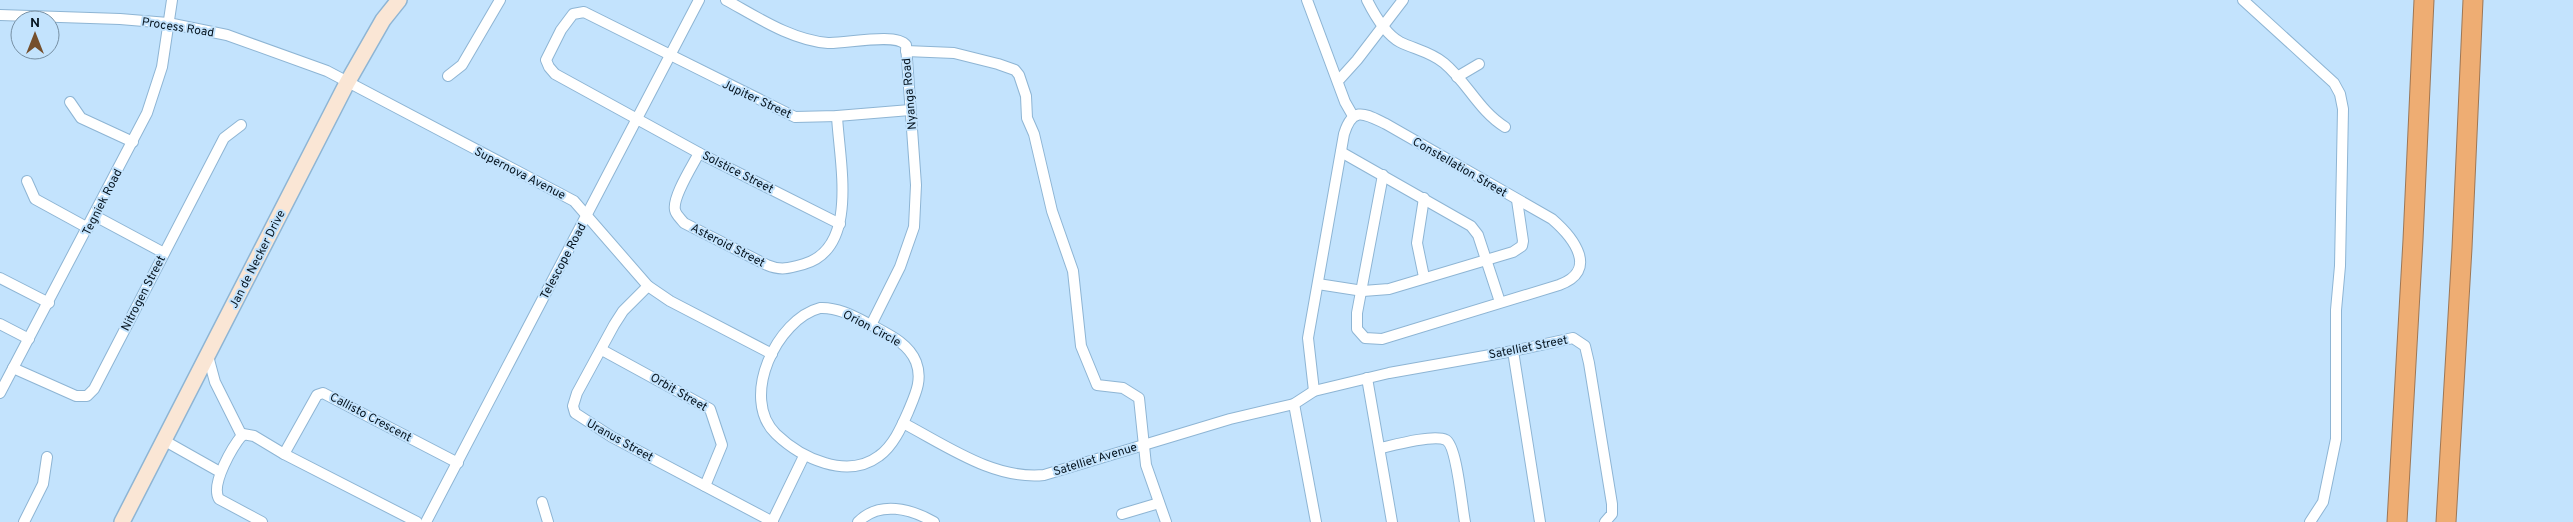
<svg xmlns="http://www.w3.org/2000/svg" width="2573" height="522" font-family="Overpass,sans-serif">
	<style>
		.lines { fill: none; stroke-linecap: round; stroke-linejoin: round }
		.minor-casing { stroke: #8eb5d4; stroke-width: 12 }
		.secondary-casing { stroke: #8eb5d4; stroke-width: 18 }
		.motorway-casing { stroke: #9d7756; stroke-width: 21 }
		.minor { stroke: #fff; stroke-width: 10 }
		.secondary { stroke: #fae6d5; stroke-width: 15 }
		.motorway { stroke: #eead73; stroke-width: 19 }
		.labels { text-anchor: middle; stroke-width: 4; stroke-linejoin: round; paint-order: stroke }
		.street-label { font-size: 12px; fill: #06141f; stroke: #c3e3fd }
	</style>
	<rect width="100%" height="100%" fill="#c3e3fd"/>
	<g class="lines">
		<g class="minor-casing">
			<g id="minor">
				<path d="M726 0C757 17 791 40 828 43 845 44 896 32 906 45L916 185 914 227 900 267 871 325"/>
				<polyline points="1307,0 1345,102 1353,116"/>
				<path d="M1367 0C1374 14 1385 34 1400 42 1414 49 1431 52 1444 63 1467 82 1479 111 1505 127"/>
				<polyline points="2243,0 2334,83 2340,94 2343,109 2340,266 2336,310 2336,439 2323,502 2310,522"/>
				<polyline points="0,15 120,19 168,23 227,35 327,71 574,201 648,286 670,301 772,354"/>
				<polyline points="906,51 954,53 998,64 1015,70 1019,75 1026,96 1027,118 1034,134 1052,211 1073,271 1081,346 1097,385 1123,388 1139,398 1146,465 1166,522"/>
				<polyline points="448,76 462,65 500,0"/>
				<polyline points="1457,77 1479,64"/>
				<polyline points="1338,81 1357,60 1403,0"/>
				<polyline points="70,102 81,118 133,142"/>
				<polyline points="1341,152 1471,226 1478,235 1500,302"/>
				<path d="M699 153C693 165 672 197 675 210 676 215 681 219 684 223L767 265C781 271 790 268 804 264 860 248 839 160 837 116"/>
				<polyline points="27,181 35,199 88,228"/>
				<polyline points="1424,198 1417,243 1424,277"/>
				<polyline points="95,216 164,253"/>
				<polyline points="840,224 699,153 555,74 549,67 546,60 561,30 573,14 584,12 795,117 837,116 910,110"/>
				<polyline points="0,278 49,303"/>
				<polyline points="1318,284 1363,291 1389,289 1513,252 1522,246 1523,241 1517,200"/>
				<polyline points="648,286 623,311 614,325 577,393 573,406 575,413 612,437 773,522"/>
				<path d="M820 308C839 307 857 318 873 326 890 335 909 344 916 362 923 380 915 395 908 412 901 428 893 446 879 456 847 480 801 458 776 434 739 398 777 319 820 308Z"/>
				<polyline points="0,324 29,339"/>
				<polyline points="602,350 710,409 722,445 705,486"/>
				<polyline points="1513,351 1540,522"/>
				<polyline points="208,356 215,382 242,436"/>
				<polyline points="13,368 76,396 87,396 94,389 224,138 241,125"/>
				<polyline points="1367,378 1392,522"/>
				<path d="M1314 391 1308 338 1344 134C1353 105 1365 114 1386 124L1552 219C1574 238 1599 271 1559 285L1382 339 1365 338 1357 329V313L1383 175"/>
				<polyline points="0,393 147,113 162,67 172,0"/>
				<polyline points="1294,404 1316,522"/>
				<path d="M903 423C947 446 994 480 1044 475L1230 419 1294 404 1314 391 1389 373 1513 351 1573 338 1585 346 1589 363 1612 504V514L1605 522"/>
				<polyline points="165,441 220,472"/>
				<path d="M1381 448C1394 445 1434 434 1446 440 1457 446 1462 508 1465 522"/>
				<polyline points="284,454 317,395 323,393 458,463"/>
				<polyline points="542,502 548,522"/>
				<polyline points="1122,514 1159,503"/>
				<polyline points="24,522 43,484 47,457"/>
				<path d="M262 522 219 499C210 484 233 446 243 434L254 436 284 454 417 522"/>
				<polyline points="426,522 699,0"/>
				<polyline points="772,522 804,456"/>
				<path d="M858 522C880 500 911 509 934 522"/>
			</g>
		</g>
		<g class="secondary-casing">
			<polyline id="secondary" points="122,522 347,83 383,20 399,0"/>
		</g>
		<g class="motorway-casing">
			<g id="motorway">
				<polyline points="2397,522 2413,240 2424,0"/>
				<polyline points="2446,522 2462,248 2473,0"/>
			</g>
		</g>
		<use href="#minor" class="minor"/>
		<use href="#secondary" class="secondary"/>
		<use href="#motorway" class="motorway"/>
	</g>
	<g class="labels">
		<g class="street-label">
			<text transform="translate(178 27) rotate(9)" y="4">Process Road</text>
			<text transform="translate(909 94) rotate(-95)" y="4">Nyanga Road</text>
			<text transform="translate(757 99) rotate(25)" y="4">Jupiter Street</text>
			<text transform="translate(1460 167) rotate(30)" y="4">Constellation Street</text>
			<text transform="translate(738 172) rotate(27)" y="4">Solstice Street</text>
			<text transform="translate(520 173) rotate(27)" y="4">Supernova Avenue</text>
			<text transform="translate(102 202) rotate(-63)" y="4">Tegniek Road</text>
			<text transform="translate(728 245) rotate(27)" y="4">Asteroid Street</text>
			<text transform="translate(257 259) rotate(-63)" y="4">Jan de Necker Drive</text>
			<text transform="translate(563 261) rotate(-62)" y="4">Telescope Road</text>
			<text transform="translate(143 293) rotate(-63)" y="4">Nitrogen Street</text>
			<text transform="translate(872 328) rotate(28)" y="4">Orion Circle</text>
			<text transform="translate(1528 347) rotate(-11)" y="4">Satelliet Street</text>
			<text transform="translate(679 392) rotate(30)" y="4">Orbit Street</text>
			<text transform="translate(371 417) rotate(28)" y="4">Callisto Crescent</text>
			<text transform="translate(620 440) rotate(29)" y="4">Uranus Street</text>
			<text transform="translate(1095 459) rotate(-17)" y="4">Satelliet Avenue</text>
		</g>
	</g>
	<g transform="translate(35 35)"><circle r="24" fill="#c3e3fd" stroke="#7790a4"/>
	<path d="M0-4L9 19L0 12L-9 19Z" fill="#754f2c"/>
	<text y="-8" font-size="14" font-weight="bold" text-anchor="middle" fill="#06141f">N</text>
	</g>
</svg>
